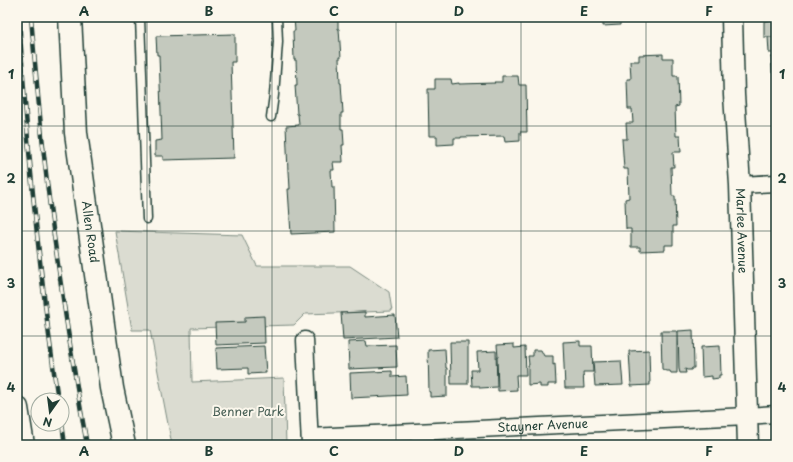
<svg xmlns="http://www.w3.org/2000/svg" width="793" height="462" font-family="'Playpen Sans',sans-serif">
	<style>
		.green { fill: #dbdcd1; stroke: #7d8c82 }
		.building { fill: #c4c9be; stroke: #1f3d34 }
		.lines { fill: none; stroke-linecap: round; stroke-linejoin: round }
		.service-casing { stroke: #1f3d34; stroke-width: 11 }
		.minor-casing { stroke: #1f3d34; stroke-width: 19 }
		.tertiary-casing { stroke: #1f3d34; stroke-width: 23 }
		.motorway-casing { stroke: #1f3d34; stroke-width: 25 }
		.service { stroke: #fbf7ec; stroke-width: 8 }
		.minor { stroke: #fbf7ec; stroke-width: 16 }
		.tertiary { stroke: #fbf7ec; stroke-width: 20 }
		.motorway { stroke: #fbf7ec; stroke-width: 22 }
		.rail-casing { stroke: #1f3d34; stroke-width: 4.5 }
		.rail { stroke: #fbf7ec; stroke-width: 3; stroke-dasharray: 9; stroke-linecap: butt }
		.grid { fill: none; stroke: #1f3d34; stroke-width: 1; stroke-opacity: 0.55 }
		.labels { text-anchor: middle; stroke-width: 4; stroke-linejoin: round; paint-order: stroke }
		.street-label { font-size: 12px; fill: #1f3d34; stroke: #fbf7ec }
		.park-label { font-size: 12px; fill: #455d53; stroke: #fbf7ec }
		.neatline { fill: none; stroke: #1f3d34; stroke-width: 1.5 }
		.grid-label { font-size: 13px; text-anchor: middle; font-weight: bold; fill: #1f3d34 }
	</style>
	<rect width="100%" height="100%" fill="#fbf7ec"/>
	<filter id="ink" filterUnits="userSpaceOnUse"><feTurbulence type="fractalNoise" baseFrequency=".025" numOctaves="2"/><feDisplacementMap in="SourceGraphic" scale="8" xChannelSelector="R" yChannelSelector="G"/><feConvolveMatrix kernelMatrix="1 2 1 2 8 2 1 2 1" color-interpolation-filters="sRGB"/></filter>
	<g filter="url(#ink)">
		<polygon class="green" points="115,231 242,235 257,266 350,266 389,292 392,311 305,314 294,325 191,328 192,382 284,378 286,445 172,445 150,330 132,330"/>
		<g class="building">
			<polygon points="294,17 338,17 338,29 339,29 341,58 339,58 340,83 341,83 343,113 341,113 341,129 343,129 344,145 342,145 343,162 333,162 334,170 331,170 332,187 334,187 335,232 291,234 288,189 290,189 289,171 288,172 286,126 299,125 298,114 297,114 295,85 297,85 296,60 294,60 293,31 295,31"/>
			<polygon points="603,17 620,17 620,25 603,26"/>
			<polygon points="776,20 776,37 764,37 764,21"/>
			<polygon points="235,34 235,62 231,62 234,158 163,160 163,156 155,156 155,141 162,140 159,55 157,55 156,36"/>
			<polygon points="768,37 776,37 776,53 769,53"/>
			<polygon points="663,54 663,58 673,58 673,76 678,76 679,106 675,107 676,136 680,136 681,152 673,152 674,167 671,167 672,196 675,196 676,226 673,226 673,245 665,245 665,250 640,251 640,247 631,247 631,229 626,229 625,199 629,198 628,169 624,169 622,139 627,139 626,123 633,123 632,109 628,109 627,79 631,79 630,61 639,61 639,55"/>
			<polygon points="771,57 776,57 776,73 772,73"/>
			<polygon points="502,76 518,76 519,85 526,85 527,132 520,132 520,141 505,142 504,136 461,137 461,138 454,138 454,144 437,145 437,136 429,136 428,89 435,89 435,79 451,79 452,84 459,83 459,84 495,83 494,82 502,82"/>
			<polygon points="774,296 776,296 776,355"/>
			<polygon points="365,312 365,317 395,315 397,337 343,340 341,313"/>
			<polygon points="264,316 265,343 216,345 215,323 245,322 245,317"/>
			<polygon points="693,330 694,368 692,368 691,370 687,370 685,369 686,373 680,373 679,369 678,331"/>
			<polygon points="661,331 677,331 677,373 671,373 670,371 666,371 662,369"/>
			<polygon points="366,341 367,346 396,345 397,367 349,369 348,342"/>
			<polygon points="580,341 580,346 592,346 593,372 583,372 584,388 565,388 563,342"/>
			<polygon points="450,342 468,342 468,384 451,384"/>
			<polygon points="514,344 514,348 525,347 526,375 516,375 517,390 498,391 497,357 498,357 497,345"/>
			<polygon points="264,346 266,373 248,374 248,368 217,369 216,348"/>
			<polygon points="720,346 721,375 719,375 719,378 712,379 712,376 702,377 701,347"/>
			<polygon points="445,349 446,368 447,368 447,396 430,397 430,392 429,392 428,350"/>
			<polygon points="533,350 541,350 544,356 553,356 553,365 555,364 556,384 548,384 548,387 540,387 540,384 528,385 528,365 529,365 528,356 533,356"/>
			<polygon points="649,350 650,385 631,386 629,351"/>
			<polygon points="496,351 497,387 480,388 480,386 472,386 471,370 478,370 477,352"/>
			<polygon points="621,361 623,385 595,386 593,362"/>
			<polygon points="392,371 392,377 406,376 407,395 351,398 350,373"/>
		</g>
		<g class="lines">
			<g class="service-casing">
				<g id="service">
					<polyline points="140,17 147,219"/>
					<polyline points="271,117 274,95 278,42 277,17"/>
				</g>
			</g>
			<g class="minor-casing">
				<g id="minor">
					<polyline points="740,185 776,183"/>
					<polyline points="305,340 310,445"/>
					<path id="s1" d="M310 437 747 416 776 414"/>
				</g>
			</g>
			<g class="tertiary-casing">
				<g id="tertiary">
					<path id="s2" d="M732 17 734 95 740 185 748 445"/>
				</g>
			</g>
			<g class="motorway-casing">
				<g id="motorway">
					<path id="s3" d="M70 17 76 133 112 388 124 445"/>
					<polyline points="17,408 23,445"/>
				</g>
			</g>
			<use href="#service" class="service"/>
			<use href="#minor" class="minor"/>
			<use href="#tertiary" class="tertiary"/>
			<use href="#motorway" class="motorway"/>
			<g class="rail-casing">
				<g id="rail">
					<path d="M19 17C27 145 39 273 58 400"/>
					<path d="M31 17C37 88 43 158 53 229 63 301 74 373 87 445"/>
					<polyline points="62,423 65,445"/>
				</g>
			</g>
			<use href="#rail" class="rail"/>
		</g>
	</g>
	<path class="grid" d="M147 17V445M272 17V445M396 17V445M521 17V445M646 17V445M17 126H776M17 231H776M17 336H776"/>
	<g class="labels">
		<g class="street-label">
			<text dy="4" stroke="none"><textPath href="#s2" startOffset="214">Marlee Avenue</textPath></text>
			<text dy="4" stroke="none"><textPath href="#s3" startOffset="216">Allen Road</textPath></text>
			<text dy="4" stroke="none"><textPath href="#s1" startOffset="233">Stayner Avenue</textPath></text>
		</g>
		<g class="park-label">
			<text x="248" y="416">Benner Park</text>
		</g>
	</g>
	<rect width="793" height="462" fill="none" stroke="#fbf7ec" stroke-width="44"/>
	<g transform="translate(50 412) rotate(194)"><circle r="19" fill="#fbf7ec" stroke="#a3ada2"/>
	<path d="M0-3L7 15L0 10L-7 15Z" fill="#1f3d34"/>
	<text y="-6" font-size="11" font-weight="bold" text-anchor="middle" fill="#1f3d34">N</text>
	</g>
	<rect x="22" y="22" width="749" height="418" class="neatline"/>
	<g class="grid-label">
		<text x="84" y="16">A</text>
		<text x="209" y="16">B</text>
		<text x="334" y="16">C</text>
		<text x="459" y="16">D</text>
		<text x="584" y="16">E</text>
		<text x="709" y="16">F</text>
		<text x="11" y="79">1</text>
		<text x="782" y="79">1</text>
		<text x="11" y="183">2</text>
		<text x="782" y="183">2</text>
		<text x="11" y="288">3</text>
		<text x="782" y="288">3</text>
		<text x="11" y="392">4</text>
		<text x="782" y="392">4</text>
		<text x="84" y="456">A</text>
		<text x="209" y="456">B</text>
		<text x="334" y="456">C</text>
		<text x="459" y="456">D</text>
		<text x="584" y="456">E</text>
		<text x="709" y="456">F</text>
	</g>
</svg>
